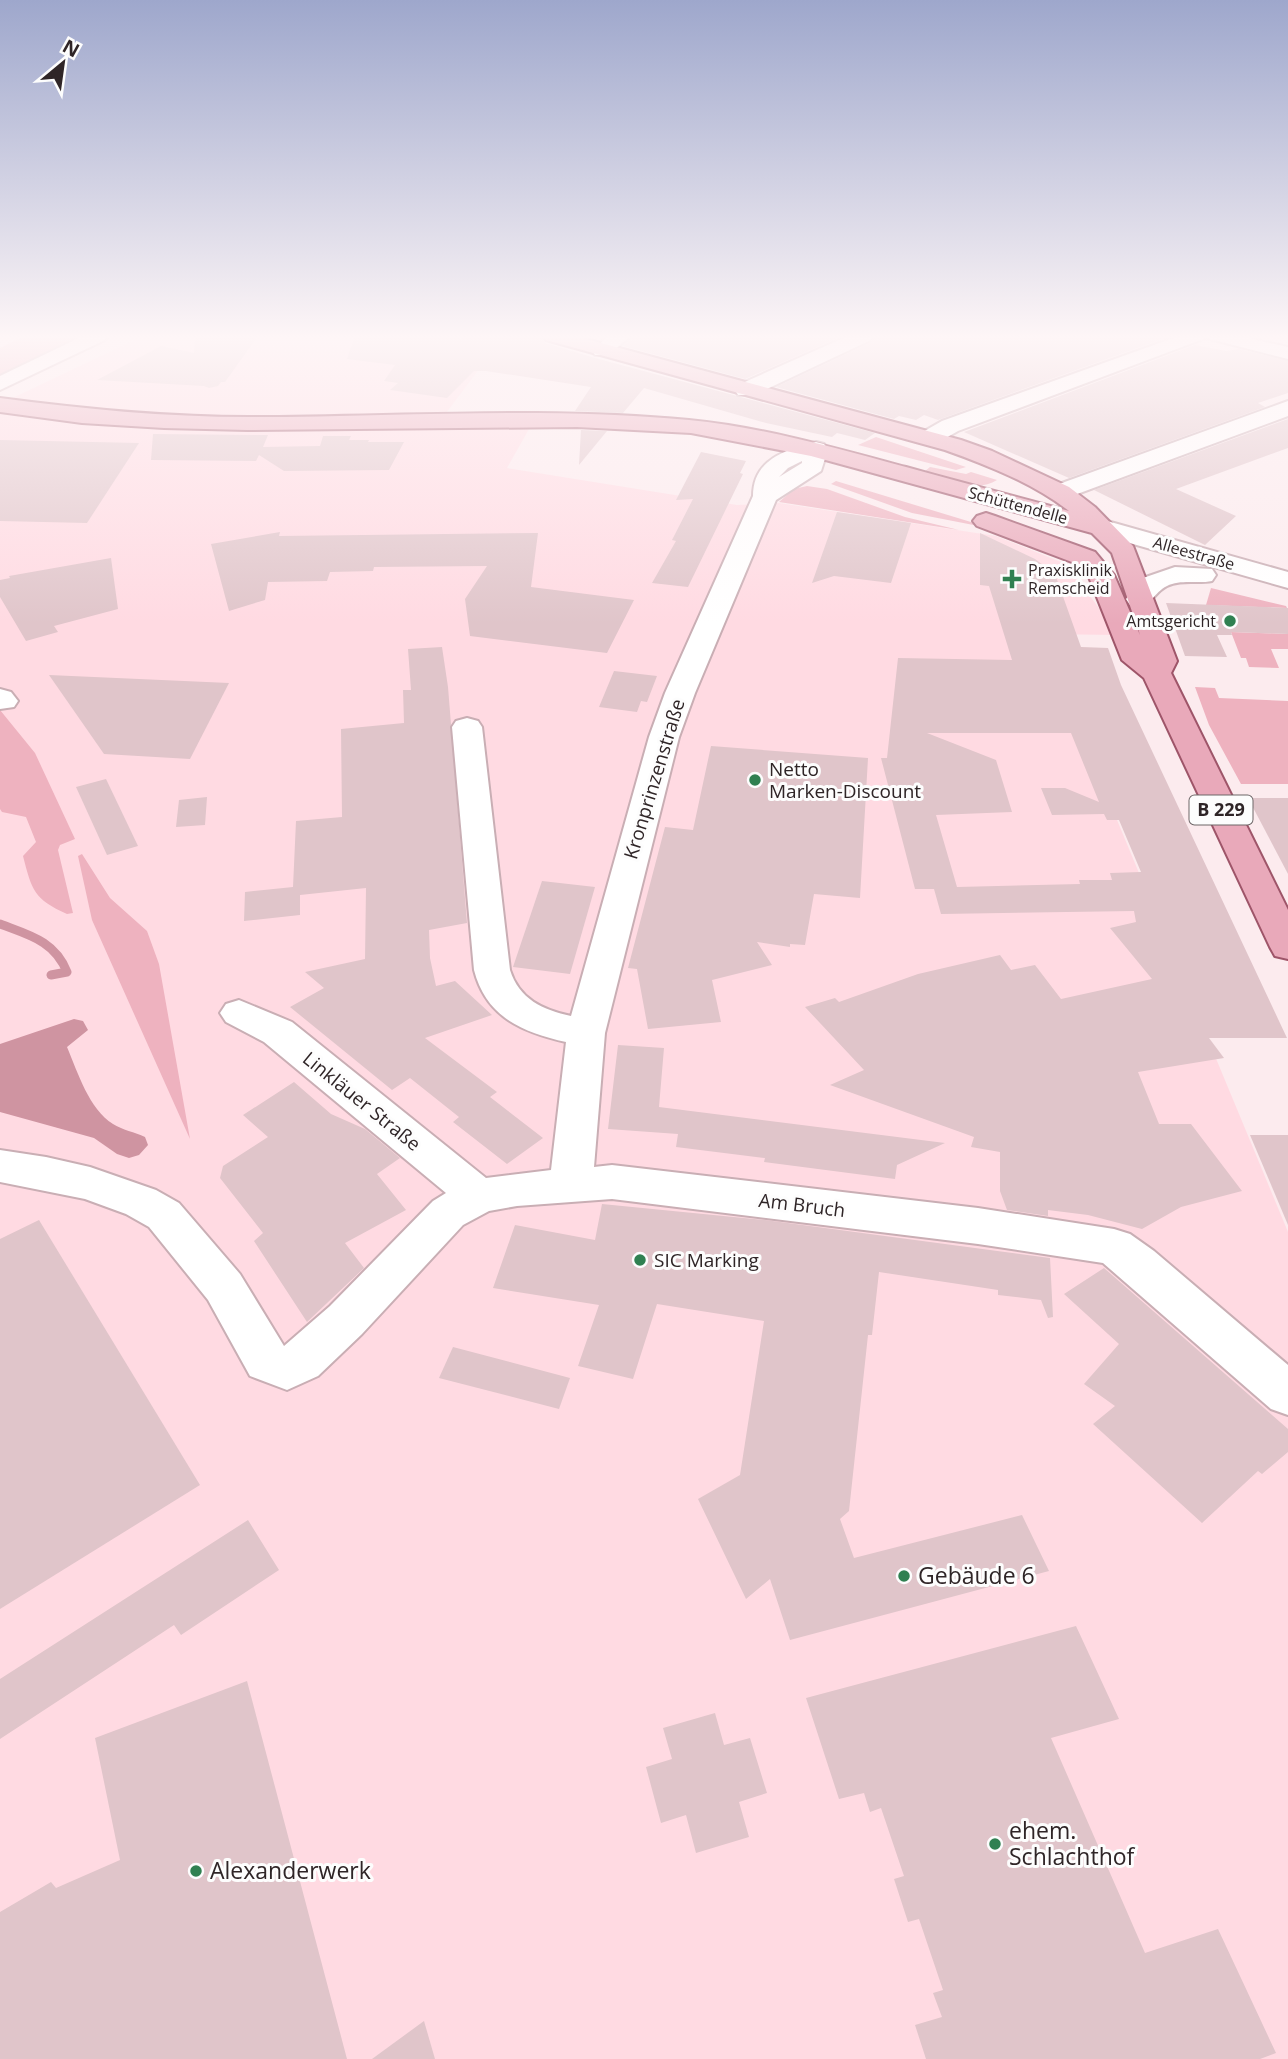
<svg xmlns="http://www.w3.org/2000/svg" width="1288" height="2059" font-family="'Open Sans',sans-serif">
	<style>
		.built { fill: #ffdae2 }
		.green { fill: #eeb2bf }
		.water { fill: #cf94a1 }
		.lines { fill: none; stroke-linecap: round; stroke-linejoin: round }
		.stream { stroke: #cf94a1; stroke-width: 9 }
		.building { fill: #e0c5ca; fill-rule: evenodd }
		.minor-casing { stroke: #c9aeb4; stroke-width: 4 }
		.major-casing { stroke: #9e5569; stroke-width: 4 }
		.minor { fill: #fff; fill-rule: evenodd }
		.major { fill: #e9a9ba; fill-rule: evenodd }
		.poi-dot { fill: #308051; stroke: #fdfdfd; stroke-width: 2.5 }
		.labels { text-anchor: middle; stroke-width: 6; stroke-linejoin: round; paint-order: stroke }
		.far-street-label { font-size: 16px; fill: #2f2527; stroke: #fdfdfd }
		.far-poi-label { font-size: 16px; fill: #2f2527; stroke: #fdfdfd; text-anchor: start }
		.shield { fill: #fdfdfd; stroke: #6d6667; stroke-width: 2 }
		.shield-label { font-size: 18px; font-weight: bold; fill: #2f2527 }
		.poi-label { font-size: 19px; fill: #2f2527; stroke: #fdfdfd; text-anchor: start }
		.street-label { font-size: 19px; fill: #2f2527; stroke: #fdfdfd }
		.near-poi-label { font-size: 23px; fill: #2f2527; stroke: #fdfdfd; text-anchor: start }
	</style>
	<rect width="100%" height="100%" fill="#fcebee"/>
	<polygon class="built" points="143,336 382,336 489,356 434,429 529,429 507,468 737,505 779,503 996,536 1066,564 1119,635 1042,634 1051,661 1288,1232 1288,2059 0,2059 0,404"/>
	<g class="green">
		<polygon points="24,336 82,336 0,376 0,348"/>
		<polygon points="876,437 966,467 956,470 858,445"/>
		<path d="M930 467 966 474 971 472 997 480C976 494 946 478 924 472Z"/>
		<polygon points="836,481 994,529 912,513 831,484"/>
		<polygon points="807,486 827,489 905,517 959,530 779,502 794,489"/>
		<polygon points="1211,588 1286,606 1287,608 1206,605"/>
		<polygon points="1231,632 1288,634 1288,649 1271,649 1279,668 1249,667 1246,658 1241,658"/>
		<polygon points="1195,687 1215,688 1219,698 1288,701 1288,784 1241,784 1209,725"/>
		<path d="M0 710 35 753 75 839 60 845 58 850 73 913 67 914C34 899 32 891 23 856L36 842 26 817 2 812 0 809Z"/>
		<polygon points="82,854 110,898 147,931 159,964 190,1139 92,920 78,856"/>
	</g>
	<path class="water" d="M74 1019 83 1021 88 1030 67 1047C78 1073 89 1109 113 1124 122 1130 135 1132 145 1137L148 1145 139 1155 129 1158 117 1154 94 1138 0 1112V1044Z"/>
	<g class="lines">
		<path class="stream" d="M0 924C29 935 55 941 67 972L51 975"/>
	</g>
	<g class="building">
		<polygon points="195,336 258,336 225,382 221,382 218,386 209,388 204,386 97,380 161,346 194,353"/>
		<polygon points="355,336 451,336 460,339 467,336 540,336 545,343 595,358 875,433 865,440 837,433 832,437 766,423 644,388 623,413 575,411 591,387 486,371 474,371 447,398 390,390 398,383 384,381 395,365 347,359"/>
		<polygon points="632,336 842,336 745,379 623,346"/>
		<polygon points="877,336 1154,336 1165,338 938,420 924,415 916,420 899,416 894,419 776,387 872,342"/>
		<polygon points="1195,345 1226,351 1239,349 1288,361 1288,393 1258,403 1265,407 1069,478 964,432"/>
		<polygon points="1288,419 1288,448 1176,489 1236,516 1205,545 1094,490"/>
		<polygon points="581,430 607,431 579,465"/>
		<polygon points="153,434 268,435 263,447 320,446 323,436 351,436 349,440 369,440 368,442 404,442 389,470 284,471 259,455 256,461 151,460"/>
		<polygon points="0,440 139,443 87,523 0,521"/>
		<polygon points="701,452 746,461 740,473 743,474 688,587 652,583 676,541 672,540 693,499 676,500"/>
		<polygon points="837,512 911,523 891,583 834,576 812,583"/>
		<polygon points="280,532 279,536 538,533 531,587 634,600 607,653 470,636 465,599 487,566 374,567 373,571 330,572 327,581 268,582 265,600 229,611 211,544"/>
		<path d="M980 533 1035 559 1055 574 1081 647 1108 648 1121 685 1287 1038H1209L1224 1058 1138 1072 1159 1124H1191L1242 1191 1181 1207 1142 1229 1088 1215 1048 1210V1216L1007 1210 1000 1191V1152L971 1147 974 1137 830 1085 864 1070 805 1007 835 998 839 1002 918 974 1000 955 1011 970 1035 965 1061 999 1152 979 1110 928 1136 922 1134 911 941 914 934 889H915L881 758H887L898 658 1012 660 989 586 980 585ZM927 733H1071L1099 802 1065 788H1041L1052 815 1104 814 1107 820H1119L1141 872 1110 873 1112 880H1079L1080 884 957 887 936 815 1012 812 996 760Z"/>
		<polygon points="111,558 118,609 54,626 58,632 26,641 0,597 0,580 10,578 9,576"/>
		<polygon points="1166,603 1288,608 1288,634 1231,632 1232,635 1217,635 1227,657 1185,656"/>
		<polygon points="442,647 448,687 467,923 429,930 430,958 436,986 455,981 492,1015 425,1038 497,1092 490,1097 543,1138 507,1164 453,1122 459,1117 410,1078 392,1090 290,1007 324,988 305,972 365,959 366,888 300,895 300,915 244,921 245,892 293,887 296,821 342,817 341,729 404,723 403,690 411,690 408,649"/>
		<polygon points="614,671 657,676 647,702 641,701 637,712 599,707"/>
		<polygon points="49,675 229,683 190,759 104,754"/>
		<polygon points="711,746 868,758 860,898 814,894 805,945 790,944 790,947 757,942 772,965 712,980 721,1022 648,1029 637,969 628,968 665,827 693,830"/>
		<polygon points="106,779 138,846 107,855 76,787"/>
		<polygon points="207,797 205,825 176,827 179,800"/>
		<polygon points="1248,798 1288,798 1288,874"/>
		<polygon points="542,881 595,887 570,974 513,967"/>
		<polygon points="618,1045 664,1048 659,1107 945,1143 897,1165 895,1179 764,1162 765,1158 676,1147 678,1134 608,1129"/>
		<polygon points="294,1082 331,1114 365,1129 400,1158 377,1174 406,1210 345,1243 364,1268 307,1322 254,1241 263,1233 220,1178 223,1166 268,1137 243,1115"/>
		<polygon points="1250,1135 1288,1135 1288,1225"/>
		<polygon points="602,1204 765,1220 1050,1258 1053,1317 1048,1318 1041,1300 998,1295 998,1290 879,1272 872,1335 868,1335 849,1511 840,1519 854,1558 1022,1515 1049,1571 790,1640 770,1579 746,1599 698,1499 740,1475 764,1321 657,1304 633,1379 578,1366 599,1305 493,1288 515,1225 595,1240"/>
		<polygon points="39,1220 200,1485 0,1609 0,1239"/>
		<polygon points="1104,1268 1288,1429 1288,1452 1262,1474 1258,1471 1202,1523 1093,1424 1115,1406 1084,1384 1119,1344 1064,1294"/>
		<polygon points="453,1347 570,1378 559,1409 439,1378"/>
		<polygon points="248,1520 279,1570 181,1635 174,1625 0,1739 0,1679"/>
		<polygon points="1076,1626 1119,1719 1051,1738 1145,1953 1218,1929 1276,2053 1260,2059 926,2059 915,2025 942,2017 933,1993 943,1990 919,1919 908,1922 894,1879 904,1876 881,1808 870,1812 864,1793 839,1799 806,1698"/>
		<polygon points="247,1681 347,2059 0,2059 0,1912 51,1882 56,1888 120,1860 95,1738"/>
		<polygon points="715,1713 724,1745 750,1738 767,1793 739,1802 749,1837 696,1853 686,1815 661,1823 646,1767 672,1759 663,1728"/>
		<polygon points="424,2021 435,2059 372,2059"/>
	</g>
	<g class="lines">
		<g class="minor-casing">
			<g id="minor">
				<polygon points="83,336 108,336 105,340 0,390 0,376"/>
				<polygon points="608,336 630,336 609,355 595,355 592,351"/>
				<polygon points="848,336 874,336 871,340 754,395 738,395 735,390 738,385"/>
				<polygon points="1179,336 1239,336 1288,347 1288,359 1206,338 958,431 937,443 921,443 918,438 921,433 942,421"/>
				<polygon points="1288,401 1288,416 1069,497 1060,499 1051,497 1048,492 1051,487"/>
				<path d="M816 442 824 444 828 449 821 471 776 500 695 693 679 737 605 1033 594 1167 612 1165 978 1208 1114 1229 1130 1234 1154 1251 1288 1365V1415L1271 1409 1103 1263 978 1244 612 1199 517 1206 489 1211 463 1225 362 1334 318 1376 287 1390 250 1376 208 1300 149 1227 126 1214 85 1199 0 1182V1150L46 1157 90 1167 156 1190 179 1203 240 1274 284 1346 330 1306 433 1201 446 1193 264 1042 226 1022 220 1013 226 1004 239 1000 292 1022 486 1178 551 1170 566 1042C522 1032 486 1017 474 970L452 727 456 721 467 718 478 721 482 727 510 970C519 999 543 1010 571 1016L649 737 665 693 753 496C753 459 786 450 816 442ZM802 461V463L779 477 788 468Z"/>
				<polygon points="1100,519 1288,572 1288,588 1091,532 1087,527 1091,522"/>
				<path d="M1175 567 1212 569 1216 575 1212 581C1198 584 1180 579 1167 586 1151 594 1152 610 1130 605L1126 599 1143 578Z"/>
				<polygon points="0,689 11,692 18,701 14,707 0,709"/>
			</g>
		</g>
		<g class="major-casing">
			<path id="major" d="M543 336H575L961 440 992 451 1069 487 1095 507 1133 546 1177 661 1171 673 1288 910V959L1275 956 1270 947 1144 678 1122 660 1089 577 1077 564 977 526 973 521 977 516 986 513 995 516 1095 552 1114 575 1140 635 1112 553 1092 533 811 456 691 433 577 427 247 430 164 428 82 423 0 412V398C83 409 165 417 249 417 395 417 543 406 689 420 762 427 835 448 906 467 960 482 1014 496 1069 511 1033 483 987 465 945 450L546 340Z"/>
		</g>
		<use href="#minor" class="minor"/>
		<use href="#major" class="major"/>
	</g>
	<linearGradient id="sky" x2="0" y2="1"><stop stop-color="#9ea7cc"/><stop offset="0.54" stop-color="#fef6f7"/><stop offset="1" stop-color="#fef6f7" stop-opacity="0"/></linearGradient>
	<rect width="1288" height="624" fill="url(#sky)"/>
	<g class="poi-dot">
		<path d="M1008.5 568.5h7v7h7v7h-7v7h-7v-7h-7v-7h7z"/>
		<circle cx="1230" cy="621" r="7"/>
		<circle cx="755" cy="780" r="7"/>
		<circle cx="640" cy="1260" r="7"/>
		<circle cx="904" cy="1576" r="7"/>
		<circle cx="995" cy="1844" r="7"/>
		<circle cx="196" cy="1871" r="7"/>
	</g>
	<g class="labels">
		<g class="far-street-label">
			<text transform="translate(1018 505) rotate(15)" y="6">Schüttendelle</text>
			<text transform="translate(1194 553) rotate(16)" y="6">Alleestraße</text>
		</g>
		<g class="far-poi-label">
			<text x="1028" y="576">Praxisklinik<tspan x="1028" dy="18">Remscheid</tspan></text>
			<text x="1216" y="627" text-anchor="end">Amtsgericht</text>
		</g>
		<rect class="shield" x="1189.5" y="795.5" width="63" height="29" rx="5"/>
		<g class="shield-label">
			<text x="1221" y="816">B 229</text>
		</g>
		<g class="poi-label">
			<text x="769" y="776">Netto<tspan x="769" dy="22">Marken-Discount</tspan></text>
			<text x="654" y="1267">SIC Marking</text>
		</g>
		<g class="street-label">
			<text transform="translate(654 779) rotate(-73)" y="7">Kronprinzenstraße</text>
			<text transform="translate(362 1101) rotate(39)" y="7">Linkläuer Straße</text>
			<text transform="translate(802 1205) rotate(7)" y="7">Am Bruch</text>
		</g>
		<g class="near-poi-label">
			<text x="918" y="1584">Gebäude 6</text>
			<text x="1009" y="1839">ehem.<tspan x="1009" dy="26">Schlachthof</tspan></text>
			<text x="210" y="1879">Alexanderwerk</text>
		</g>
	</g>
	<g transform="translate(63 63) rotate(29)" stroke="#fdfdfd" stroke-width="5" paint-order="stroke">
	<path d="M0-5L12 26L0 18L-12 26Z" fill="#2f2527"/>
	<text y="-10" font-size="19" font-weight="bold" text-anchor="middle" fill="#2f2527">N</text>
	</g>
</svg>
